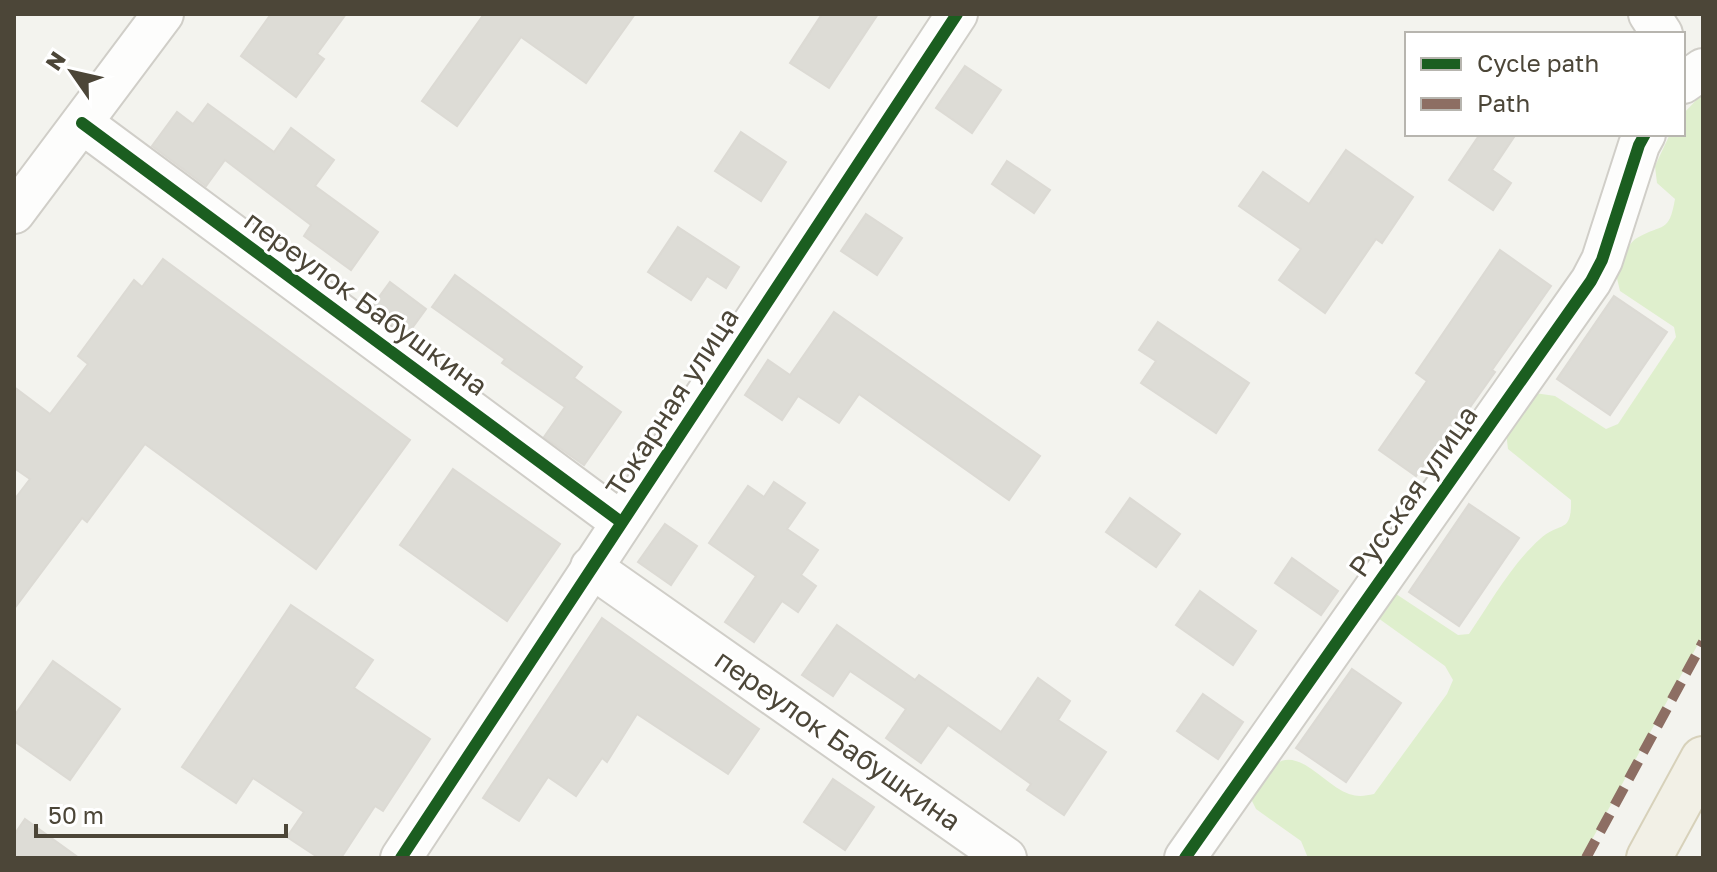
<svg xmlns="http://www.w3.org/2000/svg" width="1717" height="872" font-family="'Golos Text',sans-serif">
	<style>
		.green { fill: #dfefcd }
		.building { fill: #dddcd6; stroke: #dcdad4; stroke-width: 2 }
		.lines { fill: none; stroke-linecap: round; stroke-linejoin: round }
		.minor-casing { stroke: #d0cec8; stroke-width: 44 }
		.major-casing { stroke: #d7d1ba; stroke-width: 48 }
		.minor { stroke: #fdfdfc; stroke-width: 40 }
		.major { stroke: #f2f0e6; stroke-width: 44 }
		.quiet { stroke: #8d6e63; stroke-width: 10; stroke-dasharray: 20 10; stroke-linecap: butt }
		.cycleway-casing { stroke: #fff; stroke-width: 17 }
		.cycleway { stroke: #1b5e20; stroke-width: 12 }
		.labels { text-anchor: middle; stroke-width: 6; stroke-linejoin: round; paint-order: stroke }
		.street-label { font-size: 28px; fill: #4c4638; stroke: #fff }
	</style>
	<rect width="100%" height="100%" fill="#f3f3ee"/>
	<path class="green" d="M1703 93V635L1582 858H1308L1301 841 1256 809 1252 801C1255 790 1261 782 1267 773 1293 737 1321 784 1349 794 1358 797 1365 796 1374 794L1447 694 1453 680 1445 666 1378 618 1386 595 1396 594 1458 635 1469 634C1491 602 1511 565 1540 539 1559 521 1572 535 1571 500L1508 449 1506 432 1535 393 1555 396 1606 429 1618 424 1676 337 1674 327 1620 291 1615 270C1621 261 1628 243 1637 238 1663 223 1669 234 1675 199L1657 183 1655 166 1670 134H1683V114Z"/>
	<g class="building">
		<polygon points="271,14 346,14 317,54 324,59 296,97 241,56"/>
		<polygon points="484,14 635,14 586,83 521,37 457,126 422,101"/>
		<polygon points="822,14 878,14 829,88 790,63"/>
		<polygon points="965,66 1001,90 972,133 936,108"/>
		<polygon points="208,104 274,152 291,128 334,160 315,186 378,232 351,270 304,236 311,225 225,160 206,186 152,146 177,112 193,124"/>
		<polygon points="741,132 786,162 761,201 715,171"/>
		<polygon points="1480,134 1516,134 1492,170 1511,183 1493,210 1449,180"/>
		<polygon points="1346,150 1413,197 1382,243 1376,239 1325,313 1279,280 1301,249 1239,206 1263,172 1309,204"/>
		<polygon points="1007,161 1050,190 1034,213 992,184"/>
		<polygon points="866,214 902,238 877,275 841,251"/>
		<polygon points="678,227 739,267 726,288 707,276 691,300 648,272"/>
		<polygon points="1500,250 1551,286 1492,370 1495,372 1468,410 1464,407 1416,476 1379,450 1427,381 1416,373"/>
		<polygon points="163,259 410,440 316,569 145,444 87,522 82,518 14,609 14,500 30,479 14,468 14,387 50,414 88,364 78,356 134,280 142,287"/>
		<polygon points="455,275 582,367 574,378 621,412 584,465 544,437 565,407 502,363 505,359 432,307"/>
		<polygon points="390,282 426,309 407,335 371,308"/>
		<polygon points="1614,296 1667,332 1610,415 1557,379"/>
		<polygon points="834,312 1040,456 1009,500 859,394 839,423 798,396 782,420 745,395 768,360 790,375"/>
		<polygon points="1158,322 1249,383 1216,433 1141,383 1156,361 1139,350"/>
		<polygon points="453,469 560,544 507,621 400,545"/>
		<polygon points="774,482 805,503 787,529 818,550 801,575 816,586 798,612 782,601 754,642 725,622 756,576 709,543 748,486 764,497"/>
		<polygon points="1130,498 1180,534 1156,567 1106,532"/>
		<polygon points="1469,504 1519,538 1459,626 1409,592"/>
		<polygon points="665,524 697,546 671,585 638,562"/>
		<polygon points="1292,558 1338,591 1321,615 1275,583"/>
		<polygon points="1200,591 1256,631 1233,665 1176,625"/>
		<polygon points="291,605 373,660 354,688 430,739 383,811 375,806 341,858 319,858 287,837 304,812 253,778 236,803 182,767"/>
		<polygon points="602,618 759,729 728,774 637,714 607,762 602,758 576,796 548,777 519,821 483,798"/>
		<polygon points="837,625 915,680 919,675 1001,732 1038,678 1070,701 1058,720 1106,752 1064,815 1027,790 1031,784 948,725 921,763 886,738 906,709 850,671 833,696 802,675"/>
		<polygon points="53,661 120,709 70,780 14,741 14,716"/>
		<polygon points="1352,669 1401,703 1346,782 1296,748"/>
		<polygon points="1203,694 1243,722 1218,759 1177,731"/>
		<polygon points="833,779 874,807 845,850 804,822"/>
		<polygon points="25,819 79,858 14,858 14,835"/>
	</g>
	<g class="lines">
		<g class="minor-casing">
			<g id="minor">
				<polyline points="1649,14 1662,34"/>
				<polyline points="1683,83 1703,69"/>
				<polyline points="82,123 621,522"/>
				<polyline points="14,213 163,14"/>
				<polyline points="591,567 1006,858"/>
				<polyline points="401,858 957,14"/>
				<polyline points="1185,858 1591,281 1602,260 1639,145 1645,134"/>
			</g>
		</g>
		<g class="major-casing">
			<polyline id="major" points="1649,858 1703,759"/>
		</g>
		<use href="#minor" class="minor"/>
		<use href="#major" class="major"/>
		<polyline class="quiet" points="1586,858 1703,642"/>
		<g class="cycleway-casing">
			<g id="cycleway">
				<polyline points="82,123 621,522"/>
				<polyline points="401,858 957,14"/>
				<polyline points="1185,858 1591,281 1602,260 1639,145 1645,134"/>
			</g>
		</g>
		<use href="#cycleway" class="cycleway"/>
	</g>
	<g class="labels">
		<g class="street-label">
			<text transform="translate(366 303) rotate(36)" y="10">переулок Бабушкина</text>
			<text transform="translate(672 402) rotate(-57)" y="10">Токарная улица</text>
			<text transform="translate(1413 491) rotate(-55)" y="10">Русская улица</text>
			<text transform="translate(838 740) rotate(35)" y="10">переулок Бабушкина</text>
		</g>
	</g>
	<rect width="1717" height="872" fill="none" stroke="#4c4638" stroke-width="32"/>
	<rect x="1405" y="32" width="280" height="104" fill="#ffffff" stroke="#b7b5af" stroke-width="2"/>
	<rect x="1421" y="58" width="40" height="12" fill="#1b5e20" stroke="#b7b5af" stroke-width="2"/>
	<text x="1477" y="72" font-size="24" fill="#4c4638">Cycle path</text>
	<rect x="1421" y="98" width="40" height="12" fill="#8d6e63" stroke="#b7b5af" stroke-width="2"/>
	<text x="1477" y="112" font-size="24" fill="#4c4638">Path</text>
	<g transform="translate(72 72) rotate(304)" stroke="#ffffff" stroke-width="6" paint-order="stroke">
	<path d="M0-6L14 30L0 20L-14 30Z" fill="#4c4638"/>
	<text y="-12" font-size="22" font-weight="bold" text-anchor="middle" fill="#4c4638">N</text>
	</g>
	<path d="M36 824v12h250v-12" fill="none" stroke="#4c4638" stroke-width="4"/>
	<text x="48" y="824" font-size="24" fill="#4c4638" stroke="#ffffff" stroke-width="6" paint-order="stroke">50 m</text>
</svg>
